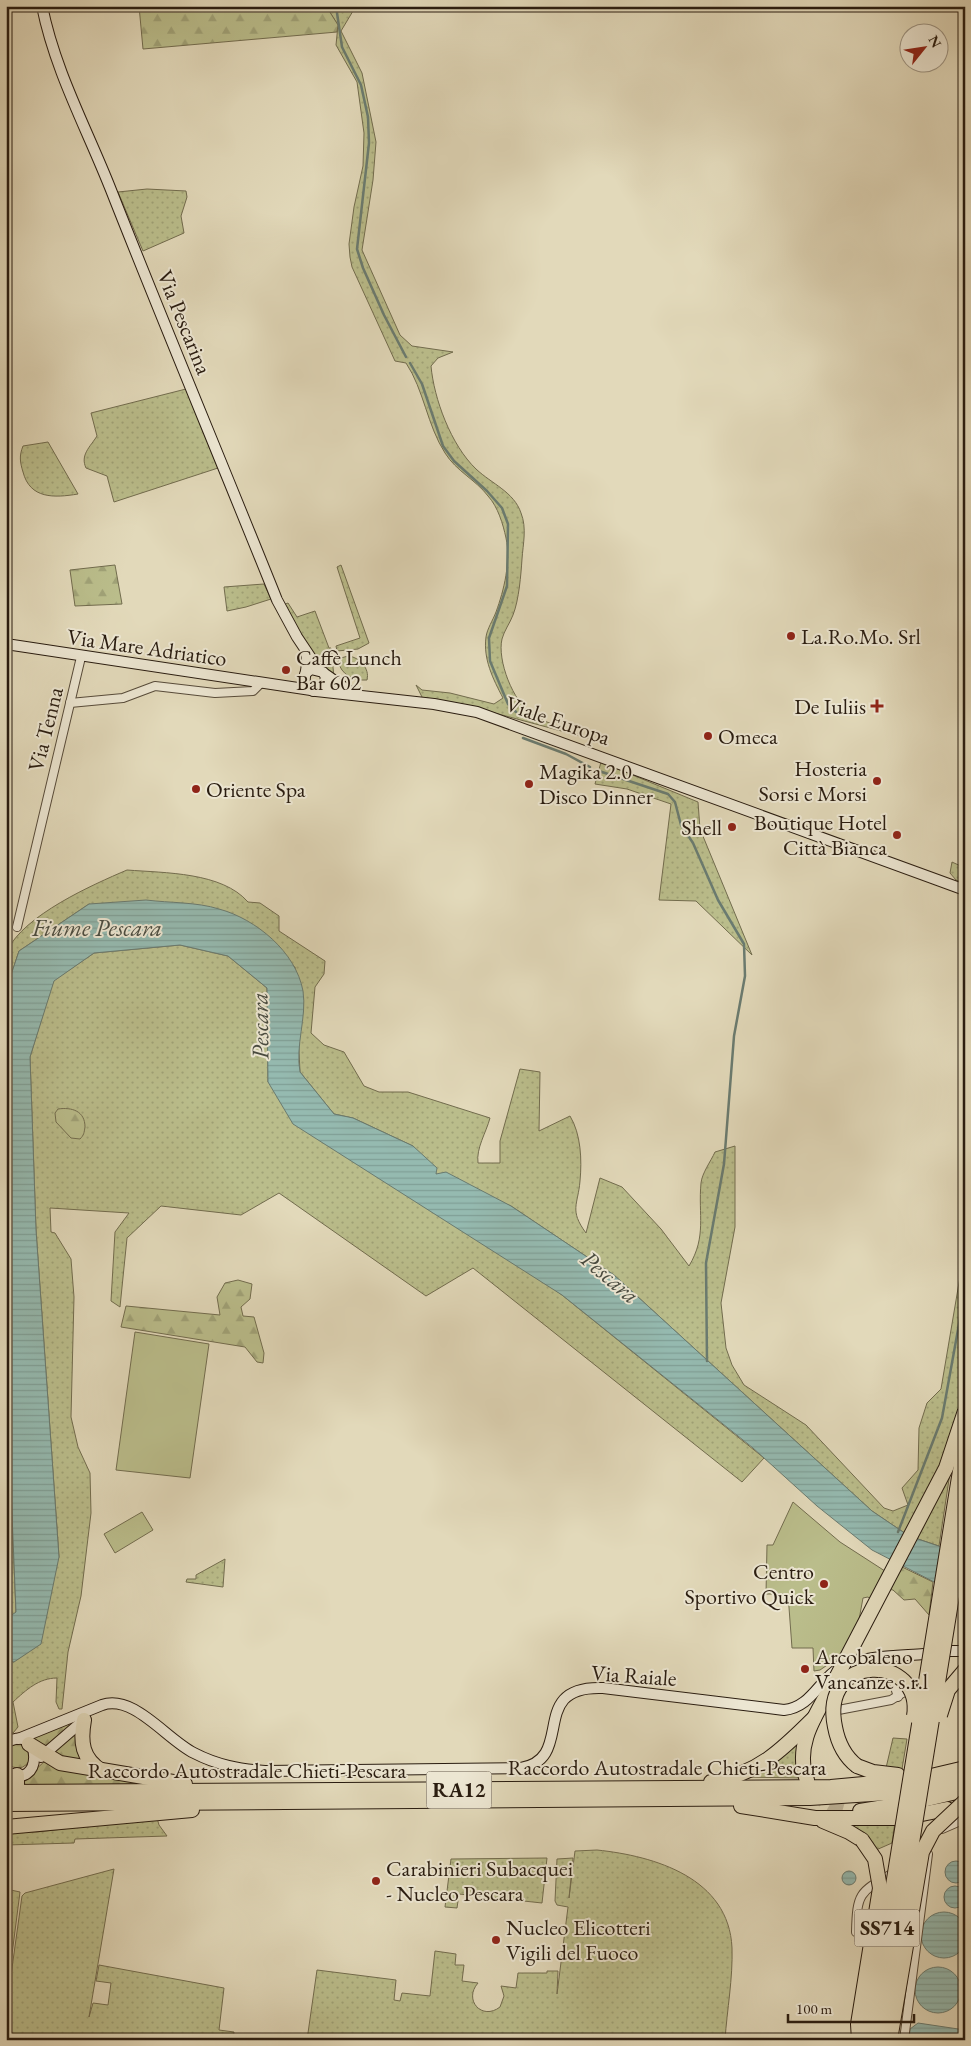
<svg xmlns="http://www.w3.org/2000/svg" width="971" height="2046" font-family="'EB Garamond',serif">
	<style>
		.grass { fill: url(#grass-dots); stroke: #726c4e }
		.forest { fill: url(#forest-firs); stroke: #726c4e }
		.pitch { fill: #babd8b; stroke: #726c4e }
		.water { fill: url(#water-rules); stroke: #6a7b70 }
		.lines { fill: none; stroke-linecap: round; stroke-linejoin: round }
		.stream { stroke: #6a7b70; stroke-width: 2.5 }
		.highway-tunnel { stroke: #bdb398; stroke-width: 14; stroke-dasharray: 14 7; stroke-linecap: butt }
		.street-casing { stroke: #574b3a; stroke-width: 10 }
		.secondary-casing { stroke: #291c10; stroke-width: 12 }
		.highway-casing { stroke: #291c10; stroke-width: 16 }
		.street { stroke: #ece6d2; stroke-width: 8 }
		.secondary { stroke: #ece6d2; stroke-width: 10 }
		.highway { stroke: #e2d9ba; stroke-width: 14 }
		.highway-bridge-casing { stroke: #291c10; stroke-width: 16; stroke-linecap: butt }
		.highway-bridge { stroke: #e2d9ba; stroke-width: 14 }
		.poi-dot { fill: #8f2418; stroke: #ece6d2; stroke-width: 2 }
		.labels { text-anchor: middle; stroke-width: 4; stroke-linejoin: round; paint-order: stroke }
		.shield { fill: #ece6d2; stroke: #64594a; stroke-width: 1 }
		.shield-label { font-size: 21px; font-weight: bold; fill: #291c10 }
		.street-label { font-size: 22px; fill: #291c10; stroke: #ece6d2 }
		.poi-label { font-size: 22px; fill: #291c10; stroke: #ece6d2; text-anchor: start }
		.water-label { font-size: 24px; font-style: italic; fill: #494b40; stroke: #ece6d2 }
	</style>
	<defs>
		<pattern id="grass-dots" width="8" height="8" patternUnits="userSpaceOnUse" patternTransform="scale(1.25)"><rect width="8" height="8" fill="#babd8b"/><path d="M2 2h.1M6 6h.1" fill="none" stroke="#a0a277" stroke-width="1.8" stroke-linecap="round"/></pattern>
		<pattern id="forest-firs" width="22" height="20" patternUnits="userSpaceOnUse" patternTransform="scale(1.25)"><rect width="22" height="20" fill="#babd8b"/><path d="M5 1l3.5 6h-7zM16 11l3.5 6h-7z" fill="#a0a277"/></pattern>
		<pattern id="water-rules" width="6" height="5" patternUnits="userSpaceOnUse" patternTransform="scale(1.25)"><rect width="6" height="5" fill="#95bab0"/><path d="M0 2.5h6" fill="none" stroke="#809f96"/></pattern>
	</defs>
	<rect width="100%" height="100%" fill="#e2d9ba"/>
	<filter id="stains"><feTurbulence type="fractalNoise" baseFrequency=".004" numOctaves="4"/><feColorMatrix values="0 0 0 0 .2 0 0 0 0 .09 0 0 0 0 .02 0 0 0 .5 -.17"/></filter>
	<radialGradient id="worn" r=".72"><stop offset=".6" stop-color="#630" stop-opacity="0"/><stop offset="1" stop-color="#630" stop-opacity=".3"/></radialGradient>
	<g class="grass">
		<path d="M326 6H356L341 31 362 73 376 142 373 180 362 250 400 335 412 346 453 352 438 358 431 366C434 399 451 445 476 469 492 484 514 492 521 513 527 528 523 544 522 559 521 574 519 600 513 615 510 623 504 631 502 639 497 660 513 702 532 714 549 725 572 731 591 739L480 709 423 699 416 685 422 690 450 693 494 704 503 698C493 679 483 659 486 637 487 629 493 620 496 612 504 590 511 562 506 538 503 524 498 507 488 496 476 480 456 471 445 453 427 425 424 390 406 363L395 361 352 267 350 257 349 244 354 207 363 166 364 133 357 82 336 45 338 25Z"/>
		<polygon points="147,189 186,191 187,197 181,216 184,233 143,251 118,192"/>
		<path d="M186 389 218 468 114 502 107 476 86 468C80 455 90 447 97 436L91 413Z"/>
		<path d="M48 442 78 494C54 498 30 499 23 472 20 462 19 456 23 446Z"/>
		<polygon points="341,565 369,643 358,649 337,651 336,646 360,638 337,567"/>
		<polygon points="264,584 271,599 246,607 227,611 224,587"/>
		<path d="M288 603 297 617 315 611 329 648H331L334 677C313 659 294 630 283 605Z"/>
		<path d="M348 656C359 657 370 668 367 680 354 681 341 675 338 661L341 658Z"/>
		<polygon points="601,762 698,802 700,829 752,955 696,901 659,900 671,804 627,789 595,784"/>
		<polygon points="952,862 965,868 965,883 956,880 950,873"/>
		<path d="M127 870C165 873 222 872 248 902L260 903 279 916V931L325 961 324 974 315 987 311 1033 324 1045 344 1052 364 1086 379 1092H408L490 1118C486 1133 476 1148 478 1163H500V1141L520 1069 540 1072 539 1131 570 1116C581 1134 582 1160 580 1181 578 1205 569 1210 586 1233L600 1178 622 1187 661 1229 689 1266C707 1236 698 1215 701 1183 702 1173 711 1161 715 1152L735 1146V1227L721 1303 726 1348 732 1365 744 1385 806 1425 884 1508 893 1511 908 1505 902 1488 918 1470 919 1428 927 1403 941 1389 963 1259 965 1266V1373L939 1546 909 1536 872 1511 614 1275 511 1206 436 1174 413 1146 353 1118 334 1114 300 1072 295 967 89 904 19 951 6 990C6 979 3 960 7 951 24 915 92 885 127 870Z"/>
		<path d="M180 945 228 956 267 988 268 1082 562 1295 764 1458 742 1482 473 1268 426 1296 279 1193 241 1215 161 1206 127 1238 120 1307 111 1301 115 1232 129 1213 50 1208 51 1232 55 1233 71 1259 74 1297 71 1417 78 1447 90 1473 91 1513 81 1596 68 1652 62 1709H59L56 1702 57 1678C39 1678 26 1690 13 1702L18 1727 13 1733 6 1734V1660L14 1662 59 1557 36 1230 30 1057 53 981 94 953Z"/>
		<polygon points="6,1368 16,1613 6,1619"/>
		<polygon points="225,1559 223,1587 186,1582 187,1579 196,1579 196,1575"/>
		<polygon points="801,1736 800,1778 742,1777"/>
		<polygon points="893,1738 907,1739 902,1769 886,1768"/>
		<polygon points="157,1818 159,1825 167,1836 75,1839 74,1843 6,1845 6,1832 37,1832"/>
		<polygon points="895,1822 892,1843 876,1850 838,1823"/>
		<path d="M597 1850C655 1856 729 1878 732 1948 733 1978 727 2010 725 2040H307L317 1970 396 1980 394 2000 400 2001 402 1993 430 1996 435 1951 456 1954 455 1965H464L462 1981 478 1983C463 2000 482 2021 500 2007L504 1996 501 1986 516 1988 518 1973H547V1971H558L557 1994 568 1907 557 1905 555 1901 557 1859 573 1858 569 1898 575 1851Z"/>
		<polygon points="547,1858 542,1903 459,1894 457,1908 445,1907 451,1859"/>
		<polygon points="114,1869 89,2017 93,2003 108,2005 111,1983 96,1981 99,1965 224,1988 219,2030 234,2032 233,2040 6,2040 6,2011 22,1896 25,1893"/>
		<polygon points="6,1889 20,1892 6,2001"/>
	</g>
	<g class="forest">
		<polygon points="139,6 326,6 338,25 337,32 143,49"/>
		<polygon points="115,565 122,604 75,606 70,570"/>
		<path d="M58 1109C72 1107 85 1111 85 1127 84 1133 84 1135 80 1139L71 1138 56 1122 55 1113Z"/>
		<polygon points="238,1280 252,1284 250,1299 241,1307 243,1316 254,1317 264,1353 263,1363 257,1362 245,1347 121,1327 126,1306 220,1315 217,1297 225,1283"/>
		<polygon points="898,1565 933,1582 929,1615 915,1599 904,1600 893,1590 887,1589"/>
		<polygon points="80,1719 43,1748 29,1737"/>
		<polygon points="79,1729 86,1761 50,1755"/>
		<circle cx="18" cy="1756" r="12"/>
		<polygon points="45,1761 140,1781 140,1784 25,1785 24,1780"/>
	</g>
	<g class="pitch">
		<polygon points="135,1332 209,1344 190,1478 116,1470"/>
		<polygon points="793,1502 840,1542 888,1573 873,1601 868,1597 863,1598 858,1625 842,1655 820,1670 814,1671 813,1648 792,1648 788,1594 766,1594 767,1545 773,1545"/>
		<polygon points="142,1512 153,1530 115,1553 104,1534"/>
	</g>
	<g class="water">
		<path d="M146 900C170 903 197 902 219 909 256 919 296 952 303 991 307 1017 295 1046 300 1072L334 1114 353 1118 413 1146 437 1168 436 1174 446 1172 511 1206 614 1275 872 1511 909 1536 965 1555V1585L938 1584 872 1550 817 1506 753 1448 562 1295 293 1124 268 1082 267 988 228 956 180 945 94 953 54 981 30 1057 36 1230 59 1557 41 1644 14 1662 6 1660V1619L16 1612 6 1368V990L19 951 89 904Z"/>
		<circle cx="956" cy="1872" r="11"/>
		<circle cx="849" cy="1878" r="7"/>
		<circle cx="955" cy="1897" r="11"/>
		<circle cx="944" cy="1935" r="23"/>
		<circle cx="938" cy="1990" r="23"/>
		<polygon points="918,2023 965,2030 964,2040 909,2040 910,2029"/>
	</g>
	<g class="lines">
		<g class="stream">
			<polyline points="336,6 342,47 361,85 368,117 369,143 357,249 363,268 384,315 406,357"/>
			<polyline points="410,363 422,384 443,446 454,461 487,491 502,508 508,524 507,586 489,638 490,661 508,704 516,712"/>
			<polyline points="523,738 566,754 590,767"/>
			<polyline points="596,770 668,794 675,802 681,825 693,843 718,900 744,944 745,976 734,1036 724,1164 706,1263 707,1361"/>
			<polyline points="898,1532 942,1418 965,1291"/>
			<polyline points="8,2036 44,2040"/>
		</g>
		<path class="highway-tunnel" d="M814 1791C823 1802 833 1808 846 1811"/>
		<g class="street-casing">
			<g id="street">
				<polyline points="70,703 123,698 155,686 215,693 253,691 261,683"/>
				<polyline points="17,927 81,657"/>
				<polyline points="891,1658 892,1677 898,1697"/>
				<polyline points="833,1711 891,1700 909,1689 926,1685"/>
				<polyline points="942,1829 965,1819"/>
				<path d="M856 1932C857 1891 860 1892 895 1872"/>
				<polyline points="904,2040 928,1854"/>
			</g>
		</g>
		<g class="secondary-casing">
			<g id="secondary">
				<path d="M42 6C55 71 87 129 111 190 165 327 222 463 277 600L297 637 319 670"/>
				<polyline points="6,644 311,690"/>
				<path d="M305 674 311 669 323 672 326 677 324 687 313 691 305 685C303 674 310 665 306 653"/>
				<polyline points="325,674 352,693"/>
				<polyline points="316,691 434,704 477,712 965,890"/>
				<polyline points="950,1651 965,1651"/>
				<path d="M18 1739 102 1705C134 1694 166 1739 194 1753 217 1765 239 1769 265 1771L521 1768C577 1758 526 1685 603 1688L784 1710C812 1707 819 1679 841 1667 860 1656 901 1656 924 1654"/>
				<path d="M6 1743C44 1720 43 1795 6 1771"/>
				<polyline points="41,1757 85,1719"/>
			</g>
		</g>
		<g class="highway-casing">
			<g id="highway">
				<path d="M84 1720C80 1742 82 1759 102 1771"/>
				<polyline points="29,1744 60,1763 185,1784"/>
				<polyline points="857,1766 873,1772 898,1775"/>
				<polyline points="17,1775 17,1785"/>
				<polyline points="931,1776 965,1768"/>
				<path d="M807 1780C793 1744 818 1712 834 1682"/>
				<path d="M711 1782C758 1774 782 1750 814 1718"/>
				<polyline points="930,1787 965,1779"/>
				<polyline points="6,1792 831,1787 907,1780"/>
				<polyline points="927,1799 965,1790"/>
				<polyline points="6,1804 810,1798 903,1792"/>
				<polyline points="741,1806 815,1818 899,1818"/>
				<polyline points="860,1811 897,1805"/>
				<polyline points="922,1814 947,1809"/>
				<polyline points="823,1821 849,1832 862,1840"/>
				<polyline points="6,1827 192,1810"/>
			</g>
		</g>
		<use href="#street" class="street"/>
		<use href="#secondary" class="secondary"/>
		<use href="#highway" class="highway"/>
		<g class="highway-bridge-casing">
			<g id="highway-bridge">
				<polyline points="834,1682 946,1468 965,1411"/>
				<polyline points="940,1715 948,1690 965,1670"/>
				<path d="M857 1766C844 1756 838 1743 835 1727 819 1651 924 1654 914 1716"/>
				<polyline points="859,2040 858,2024 880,1888 875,1859 862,1840"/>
				<polyline points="868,2040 965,1440"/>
				<polyline points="880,2040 965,1516"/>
				<polyline points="890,2040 922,1852 933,1831 965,1801"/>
			</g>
		</g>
		<use href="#highway-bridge" class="highway-bridge"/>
	</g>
	<g class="poi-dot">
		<circle cx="791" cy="636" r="5"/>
		<circle cx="286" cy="670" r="5"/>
		<path d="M874.5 698.5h5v5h5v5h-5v5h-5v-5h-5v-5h5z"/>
		<circle cx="708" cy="736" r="5"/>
		<circle cx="877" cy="781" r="5"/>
		<circle cx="529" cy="784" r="5"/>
		<circle cx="196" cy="789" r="5"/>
		<circle cx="732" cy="827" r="5"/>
		<circle cx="897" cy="835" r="5"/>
		<circle cx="824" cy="1584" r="5"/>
		<circle cx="805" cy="1669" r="5"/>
		<circle cx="376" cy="1881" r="5"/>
		<circle cx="496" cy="1940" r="5"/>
	</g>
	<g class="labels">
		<g class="shield">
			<rect x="426.5" y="1771.5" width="65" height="37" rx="4"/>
			<rect x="854.5" y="1909.5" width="65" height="37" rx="4"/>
		</g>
		<g class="shield-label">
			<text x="459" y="1797">RA12</text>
			<text x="887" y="1935">SS714</text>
		</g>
		<g class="street-label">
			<text transform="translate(185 322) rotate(68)" y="8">Via Pescarina</text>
			<text transform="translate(147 647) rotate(8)" y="8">Via Mare Adriatico</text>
			<text transform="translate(558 720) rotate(19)" y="8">Viale Europa</text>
			<text transform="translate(45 729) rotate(-76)" y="8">Via Tenna</text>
			<text transform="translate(634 1675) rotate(4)" y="8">Via Raiale</text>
			<text x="667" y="1775">Raccordo Autostradale Chieti-Pescara</text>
			<text x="247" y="1778">Raccordo Autostradale Chieti-Pescara</text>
		</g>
		<g class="poi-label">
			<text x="801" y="644">La.Ro.Mo. Srl</text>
			<text x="296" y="665">Caffè Lunch<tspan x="296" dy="25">Bar 602</tspan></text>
			<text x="866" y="714" text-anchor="end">De Iuliis</text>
			<text x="718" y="744">Omeca</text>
			<text x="867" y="776" text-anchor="end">Hosteria<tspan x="867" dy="25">Sorsi e Morsi</tspan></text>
			<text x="539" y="779">Magika 2.0<tspan x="539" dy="25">Disco Dinner</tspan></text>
			<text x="206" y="797">Oriente Spa</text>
			<text x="887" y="830" text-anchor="end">Boutique Hotel<tspan x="887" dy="25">Città Bianca</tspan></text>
			<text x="722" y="835" text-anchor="end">Shell</text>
			<text x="814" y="1579" text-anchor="end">Centro<tspan x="814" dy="25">Sportivo Quick</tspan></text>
			<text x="815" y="1664">Arcobaleno<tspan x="815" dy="25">Vancanze s.r.l</tspan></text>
			<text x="386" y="1876">Carabinieri Subacquei<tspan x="386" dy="25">- Nucleo Pescara</tspan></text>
			<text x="506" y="1935">Nucleo Elicotteri<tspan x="506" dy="25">Vigili del Fuoco</tspan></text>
		</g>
		<g class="water-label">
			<text x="97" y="936">Fiume Pescara</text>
			<text transform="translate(260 1026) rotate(-91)" y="8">Pescara</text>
			<text transform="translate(610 1277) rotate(40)" y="8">Pescara</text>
		</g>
	</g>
	<rect width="971" height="2046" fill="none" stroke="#e2d9ba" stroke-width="25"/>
	<rect x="8" y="8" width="956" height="2031" fill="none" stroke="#291c10" stroke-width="2.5"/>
	<rect x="12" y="12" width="946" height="2021" fill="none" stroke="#291c10"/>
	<g transform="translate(924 48) rotate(60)"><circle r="24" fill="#ece6d2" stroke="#9e9584"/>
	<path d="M0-4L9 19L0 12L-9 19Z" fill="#8f2418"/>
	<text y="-8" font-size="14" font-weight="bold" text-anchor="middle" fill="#291c10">N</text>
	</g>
	<path d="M788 2014v8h126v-8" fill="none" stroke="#291c10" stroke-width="2.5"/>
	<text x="796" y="2014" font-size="15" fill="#291c10" stroke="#ece6d2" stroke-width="4" paint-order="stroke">100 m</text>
	<rect width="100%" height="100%" filter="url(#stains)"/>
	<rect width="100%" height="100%" fill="url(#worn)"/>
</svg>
